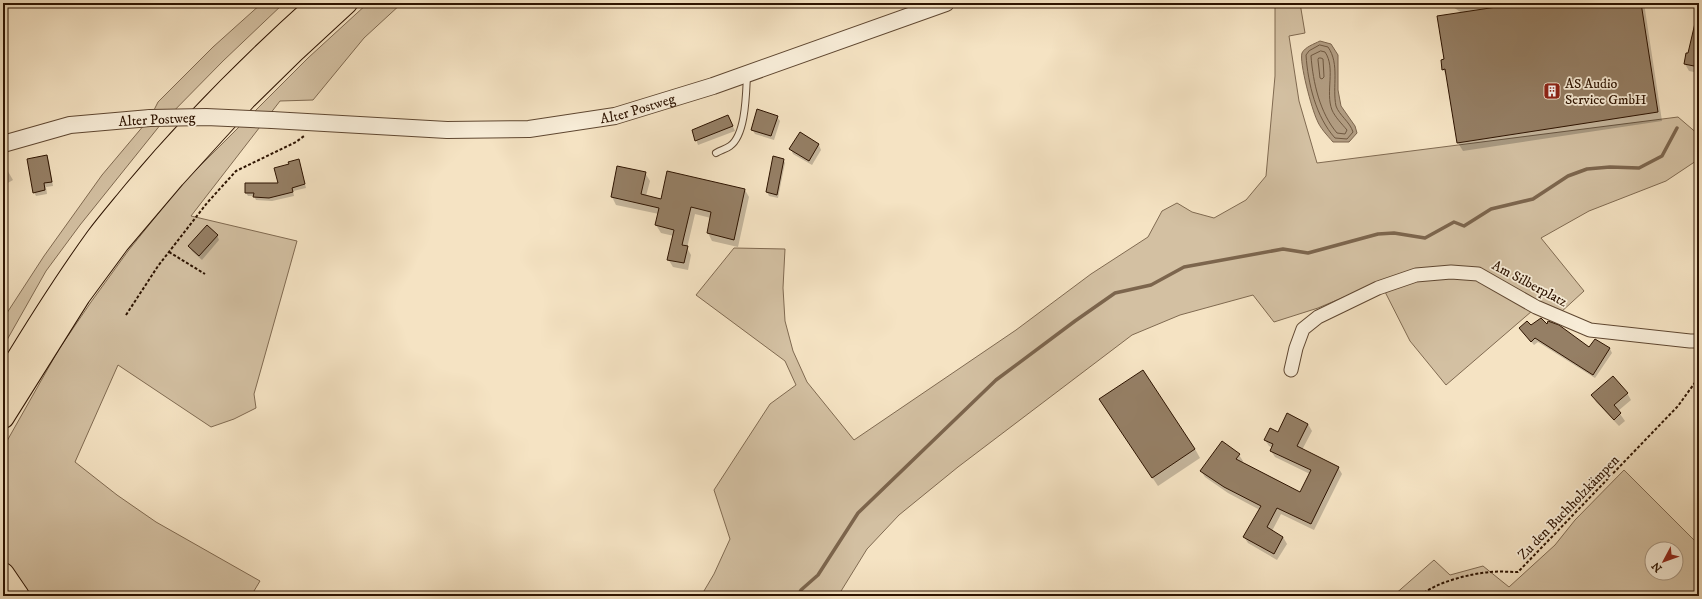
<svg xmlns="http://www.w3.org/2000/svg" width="1702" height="599" font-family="'IM FELL DW Pica',serif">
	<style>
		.green { fill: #d3c0a2; stroke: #806a51; fill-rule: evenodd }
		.water { fill: #b19c81; stroke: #7c654d }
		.shadow { fill: #0003 }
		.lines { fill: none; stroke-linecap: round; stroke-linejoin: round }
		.shore { stroke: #6f5840; stroke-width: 1 }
		.stream { stroke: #7c654d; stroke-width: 3.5 }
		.building { fill: #957f65; stroke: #2d1300 }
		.service-casing { stroke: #5f4731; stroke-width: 8 }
		.minor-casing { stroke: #5f4731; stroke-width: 15 }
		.tertiary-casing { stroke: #5f4731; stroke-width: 18 }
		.trunk-casing { stroke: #2d1300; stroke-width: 24 }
		.path { stroke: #2d1300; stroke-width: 2; stroke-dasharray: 3 2; stroke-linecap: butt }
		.service { stroke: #f8edd8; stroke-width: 6 }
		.minor { stroke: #f8edd8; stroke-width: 13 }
		.tertiary { stroke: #f8edd8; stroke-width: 16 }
		.trunk { stroke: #f5e3c3; stroke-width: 22 }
		.tertiary-bridge-casing { stroke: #5f4731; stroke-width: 18; stroke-linecap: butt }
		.tertiary-bridge { stroke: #f8edd8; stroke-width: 16 }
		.labels { text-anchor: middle; stroke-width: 3.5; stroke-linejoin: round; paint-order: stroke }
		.poi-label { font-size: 14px; fill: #2d1300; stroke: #f8edd8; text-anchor: start }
		.street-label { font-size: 14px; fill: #2d1300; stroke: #f8edd8 }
	</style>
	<rect width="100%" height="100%" fill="#f5e3c3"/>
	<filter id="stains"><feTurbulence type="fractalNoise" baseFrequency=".005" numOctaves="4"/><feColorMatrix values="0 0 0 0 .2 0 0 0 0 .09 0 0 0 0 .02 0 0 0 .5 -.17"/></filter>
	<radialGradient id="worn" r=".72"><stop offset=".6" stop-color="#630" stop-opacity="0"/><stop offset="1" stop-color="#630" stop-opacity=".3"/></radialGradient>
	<g class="green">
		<polygon points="262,3 284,3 223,61 161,124 80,225 46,271 3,347 3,319 44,256 102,175 150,118 158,102 213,47"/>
		<polygon points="368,3 402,3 364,38 313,100 280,101 191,216 297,241 254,394 256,408 234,419 211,427 118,365 75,462 117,495 156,522 260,581 251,596 27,596 8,567 3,554 3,448 59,349 91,302 128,251 182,184 308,58"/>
		<polygon points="1275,3 1300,3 1305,33 1289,36 1299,101 1317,163 1678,117 1699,135 1699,159 1666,181 1589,211 1541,238 1584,291 1560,313 1539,305 1446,385 1410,341 1380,282 1318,308 1274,322 1253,295 1180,315 1132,335 958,467 899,515 867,549 838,596 701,596 714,574 730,539 714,490 770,404 796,385 785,361 696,295 734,248 785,249 783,288 785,321 793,351 807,382 854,440 1016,330 1091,274 1148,237 1162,211 1177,203 1192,212 1214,218 1246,200 1266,176 1275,76"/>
		<path d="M1624 470 1699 545V596H1393L1434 560 1450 575 1483 566 1509 587 1555 545 1575 520ZM1652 549H1676V573H1652Z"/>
	</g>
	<path class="water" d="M1320 41 1331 44 1338 55V90L1341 106 1355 126 1357 133 1349 142H1333C1327 135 1320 128 1317 120 1312 110 1299 62 1302 53 1305 47 1314 44 1320 41Z"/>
	<g class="shadow">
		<polygon points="1447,3 1644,3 1662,121 1463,151 1458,143 1447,77 1443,69 1445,60 1462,13"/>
		<polygon points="1699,38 1699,73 1689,71 1685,64"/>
		<polygon points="777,117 780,121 774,140 755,134 752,129"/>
		<polygon points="730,120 735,131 698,145 693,130"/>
		<polygon points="800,134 819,145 821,150 812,165 793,154 791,149"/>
		<polygon points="47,157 49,161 53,186 46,187 47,194 36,196 34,192"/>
		<polygon points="773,158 783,159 785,163 778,198 769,196 767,192"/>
		<polygon points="3,163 13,180 6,184 3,179"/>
		<polygon points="300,164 306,188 293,191 294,196 272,201 256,200 254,196 248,196 246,193 279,184"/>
		<polygon points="645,173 650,181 646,196 662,200 745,190 749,197 738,247 712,241 708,233 711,218 695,214 687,248 691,255 688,270 673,267 668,259 674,236 661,233 656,225 659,214 616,205 612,197"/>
		<polygon points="217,235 219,240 202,260 192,251 189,246"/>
		<polygon points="1547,326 1590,348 1595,340 1610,349 1612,353 1595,378 1538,342 1534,345 1523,332 1531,327"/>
		<polygon points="1627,393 1631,400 1618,411 1625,421 1619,426 1596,402 1592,395"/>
		<polygon points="1106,409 1195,449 1200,458 1158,486"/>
		<polygon points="1308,424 1312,431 1302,450 1338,467 1342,474 1314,530 1281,514 1272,531 1283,537 1287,544 1277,560 1248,543 1244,537 1260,510 1228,493 1205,477 1201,471 1239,455 1243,461 1242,463 1301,493 1310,474 1275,457 1271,451 1273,448 1269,446 1265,440 1279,433"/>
	</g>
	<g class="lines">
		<g class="shore">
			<path d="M1320 45 1328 47C1340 64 1332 87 1336 106 1339 115 1350 122 1353 132L1347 139 1335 138C1316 117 1308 84 1306 55L1309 51Z"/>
			<path d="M1321 51 1325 52C1336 68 1325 92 1332 110 1335 117 1342 124 1347 130L1345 134 1337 133C1320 113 1313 83 1311 56Z"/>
			<polygon points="1319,58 1321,58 1323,59 1324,77 1322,79 1320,78 1318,60"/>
		</g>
		<polyline class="stream" points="798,596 801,590 818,575 858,513 996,380 1075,321 1115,293 1151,285 1184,267 1283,249 1308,253 1378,234 1394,233 1425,238 1454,222 1464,226 1491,209 1533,199 1568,176 1587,169 1610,167 1639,168 1662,156 1677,128"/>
	</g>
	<g class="building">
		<polygon points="1523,3 1641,3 1658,112 1457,143 1445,69 1442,70 1441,60 1444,59 1437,16"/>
		<polygon points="1695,23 1699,24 1699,67 1684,64 1686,53 1688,53"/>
		<polygon points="757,109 778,116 771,136 751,130"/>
		<polygon points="728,115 733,126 695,141 692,130"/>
		<polygon points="800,132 819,144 809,161 789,149"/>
		<polygon points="47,155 52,182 44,183 45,190 33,193 27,159"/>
		<polygon points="773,156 784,159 777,195 766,192"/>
		<polygon points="299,159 305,184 292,188 293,192 269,198 253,197 254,193 245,193 245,183 278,183 274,168 289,164 288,162"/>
		<polygon points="617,166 646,172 641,194 661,199 667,171 745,189 734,240 707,233 711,212 691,207 682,245 688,246 684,263 667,260 674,230 655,225 659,208 611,197"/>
		<polygon points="207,225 218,235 199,256 188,246"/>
		<polygon points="1541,318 1547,324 1548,321 1559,325 1589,347 1595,339 1610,348 1593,375 1535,338 1531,342 1519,328 1527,321 1531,325"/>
		<polygon points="1143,370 1195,449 1152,478 1099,399"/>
		<polygon points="1613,376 1628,393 1614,405 1621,413 1614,420 1591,395"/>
		<polygon points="1287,413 1308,424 1297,446 1339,467 1311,524 1277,508 1267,527 1283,537 1274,554 1243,537 1261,506 1224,487 1200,471 1222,441 1240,454 1236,459 1300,492 1311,470 1270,451 1273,444 1264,440 1270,428 1278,432"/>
	</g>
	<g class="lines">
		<g class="service-casing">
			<path id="service" d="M716 153C721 150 726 149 730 146 746 135 746 93 747 75"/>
		</g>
		<g class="minor-casing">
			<polyline id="minor" points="1291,370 1296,348 1303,329 1318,317 1378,288 1416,275 1451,272 1478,274 1536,307 1590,330 1690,341 1699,341"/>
		</g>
		<g class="tertiary-casing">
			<g id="tertiary">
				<path id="s1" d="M272 120 447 130 529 129 615 116 713 86 946 3"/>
				<polyline points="3,144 70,125 150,118"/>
			</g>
		</g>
		<g class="trunk-casing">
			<g id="trunk">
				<path d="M3 383C33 333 63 285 97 238 109 222 122 207 135 191 191 124 253 62 319 3"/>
				<polyline points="3,417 79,296 118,243 174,177 245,99 294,51 346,3"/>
				<polyline points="3,574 18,596"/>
			</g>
		</g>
		<g class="path">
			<polyline points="169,252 205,274"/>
			<polyline points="126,315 158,266 207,203 236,171 296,142 304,136"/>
			<path d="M1420 596C1436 582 1469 574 1490 572 1499 571 1509 572 1518 572L1678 406 1699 377"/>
		</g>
		<use href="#service" class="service"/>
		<use href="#minor" class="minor"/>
		<use href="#tertiary" class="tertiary"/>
		<use href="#trunk" class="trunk"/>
		<g class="tertiary-bridge-casing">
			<polyline id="tertiary-bridge" points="150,118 206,117 272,120"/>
		</g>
		<use href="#tertiary-bridge" class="tertiary-bridge"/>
	</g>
	<defs>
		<g id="building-square" transform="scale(0.9)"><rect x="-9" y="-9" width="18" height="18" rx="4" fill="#8f2418" stroke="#f8edd8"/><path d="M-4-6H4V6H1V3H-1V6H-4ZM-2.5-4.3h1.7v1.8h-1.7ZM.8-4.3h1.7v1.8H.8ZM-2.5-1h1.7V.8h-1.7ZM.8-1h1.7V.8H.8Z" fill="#fff"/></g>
	</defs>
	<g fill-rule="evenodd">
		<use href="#building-square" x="1552" y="91"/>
	</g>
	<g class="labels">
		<g class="poi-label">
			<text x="1565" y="88">AS Audio<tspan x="1565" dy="16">Service GmbH</tspan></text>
		</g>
		<g class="street-label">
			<text dy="5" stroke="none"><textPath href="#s1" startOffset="368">Alter Postweg</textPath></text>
			<text transform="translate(157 119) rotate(-3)" y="5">Alter Postweg</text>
			<text transform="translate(1530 283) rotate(28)" y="5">Am Silberplatz</text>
			<text transform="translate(1568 507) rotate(-46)" y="5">Zu den Buchholzkämpen</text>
		</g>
	</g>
	<rect width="1702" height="599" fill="none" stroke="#f5e3c3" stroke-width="16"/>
	<rect x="4" y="4" width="1694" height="591" fill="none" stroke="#2d1300" stroke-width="2"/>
	<rect x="8" y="8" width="1686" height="583" fill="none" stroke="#2d1300"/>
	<g transform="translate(1664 561) rotate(229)"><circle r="19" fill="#f8edd8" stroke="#a79682"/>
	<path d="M0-3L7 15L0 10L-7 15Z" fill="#8f2418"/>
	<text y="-6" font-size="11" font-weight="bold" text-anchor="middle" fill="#2d1300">N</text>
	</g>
	<rect width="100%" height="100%" filter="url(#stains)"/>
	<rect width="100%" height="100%" fill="url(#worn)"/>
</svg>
